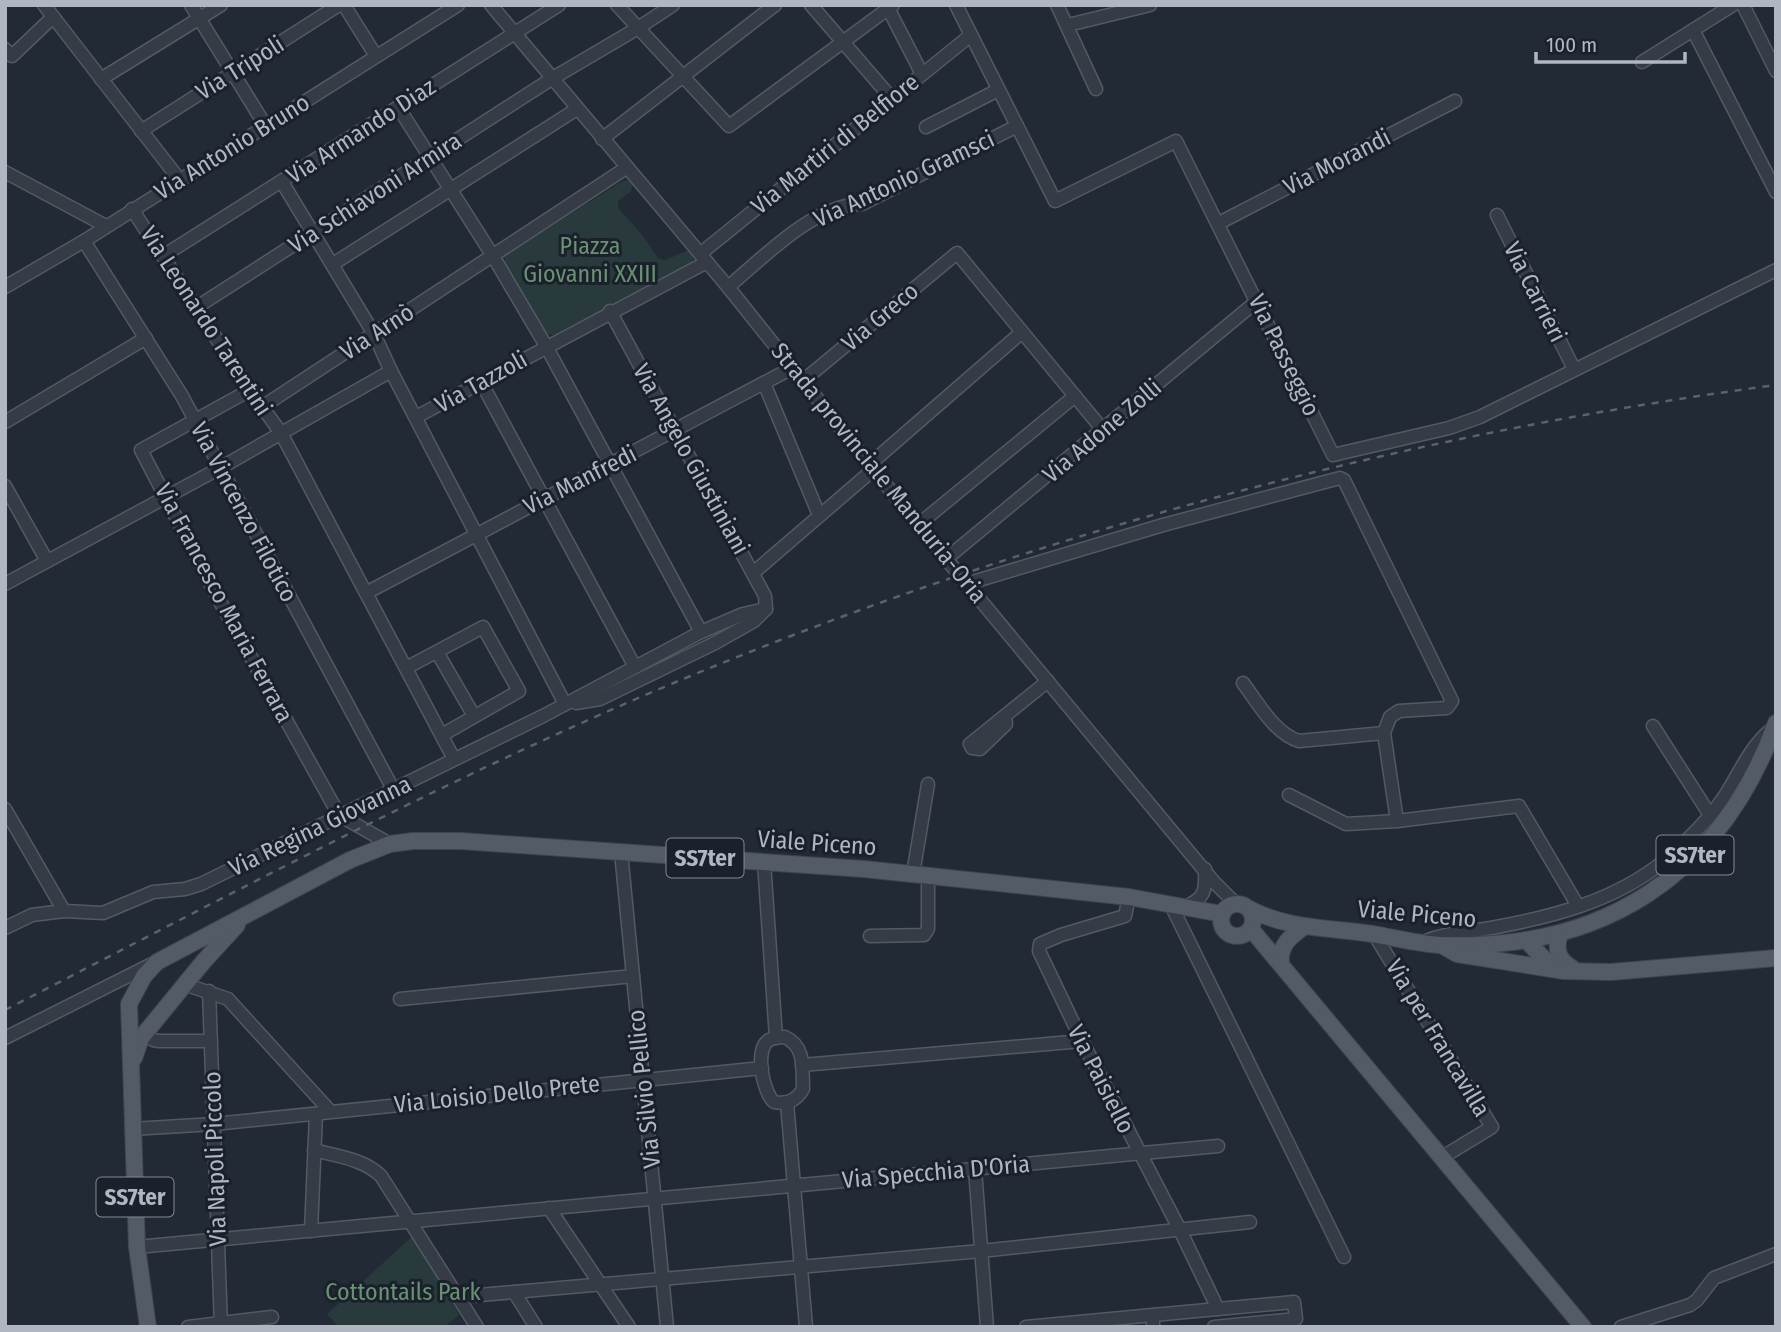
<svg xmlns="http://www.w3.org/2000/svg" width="1781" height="1332" font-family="'Fira Sans Condensed',sans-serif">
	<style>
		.green { fill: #283a3b }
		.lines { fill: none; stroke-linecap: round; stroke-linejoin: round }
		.minor-casing { stroke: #535a64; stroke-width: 15 }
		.major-casing { stroke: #3f4550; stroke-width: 18 }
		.minor { stroke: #353c46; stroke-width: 12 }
		.major { stroke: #535b66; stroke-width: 16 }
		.rail { stroke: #59626f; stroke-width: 2.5; stroke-dasharray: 7 7; stroke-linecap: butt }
		.labels { text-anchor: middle; stroke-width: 6; stroke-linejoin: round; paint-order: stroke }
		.shield { fill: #1b212b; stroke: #838a95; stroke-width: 2 }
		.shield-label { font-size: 23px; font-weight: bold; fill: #b0b7c3 }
		.street-label { font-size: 24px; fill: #b0b7c3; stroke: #1b212b }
		.park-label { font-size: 24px; fill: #699173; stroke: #1b212b }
	</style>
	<rect width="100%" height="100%" fill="#222a35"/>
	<g class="green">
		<polygon points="627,180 633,185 630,192 618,201 618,208 643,236 658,258 665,260 689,250 693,257 692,264 553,335 546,334 506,266 504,256 621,182"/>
		<polygon points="413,1236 459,1315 445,1327 339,1327 327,1314"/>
	</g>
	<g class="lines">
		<g class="minor-casing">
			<g id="minor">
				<polyline points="44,5 179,179"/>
				<polyline points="191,5 265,125"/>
				<polyline points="344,5 376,56"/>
				<polyline points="491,5 728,287 918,525 1214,882 1236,904"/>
				<polyline points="617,5 729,126 893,5"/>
				<polyline points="811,5 893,100"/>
				<polyline points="956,5 1055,201 1176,141 1333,455 1449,428 1480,417 1776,270"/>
				<polyline points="1057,5 1096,89"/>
				<polyline points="1743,5 1776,71"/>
				<polyline points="888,8 922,74"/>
				<polyline points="1068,25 1150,5"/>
				<polyline points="1693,30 1776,192"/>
				<polyline points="5,49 12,56 53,17"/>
				<polyline points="1642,62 1733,5"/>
				<polyline points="101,79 221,5"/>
				<polyline points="398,107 493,256 546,346 701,632"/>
				<polyline points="926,127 998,90"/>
				<polyline points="141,131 339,5"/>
				<polyline points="602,139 775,5"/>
				<polyline points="5,172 106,226"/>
				<polyline points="282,182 374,334 391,371 565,704"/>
				<polyline points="132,209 250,390 281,433 454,759"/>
				<polyline points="1497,215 1574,369"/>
				<polyline points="1219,223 1455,101"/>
				<polyline points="84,241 182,396 393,789"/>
				<polyline points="700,254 971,35"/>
				<polyline points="163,256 559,5"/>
				<polyline points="333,264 577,109"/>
				<polyline points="5,287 84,241 458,5"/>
				<path d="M728 287C763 258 814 204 862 204L1017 126"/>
				<polyline points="197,307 553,78 638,28 673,5"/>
				<polyline points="610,311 765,596 766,609"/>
				<polyline points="804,380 957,253 1103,430"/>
				<polyline points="481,382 635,667"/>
				<polyline points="764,383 819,515"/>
				<polyline points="250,390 141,450 218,598 339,815 390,844"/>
				<polyline points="262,407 626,168"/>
				<polyline points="416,417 707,262"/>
				<polyline points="5,422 146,338"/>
				<polyline points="870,464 1022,332"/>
				<polyline points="5,486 47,561"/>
				<polyline points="918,525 1075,396"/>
				<polyline points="946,559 1257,301"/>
				<polyline points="753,573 874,469"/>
				<polyline points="5,584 220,468 391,371"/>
				<polyline points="969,586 976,581 1163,525 1340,478 1344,480 1452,701 1447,708 1399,711 1390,717 1384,733 1397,821"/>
				<polyline points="366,593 794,367"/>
				<polyline points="437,652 474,716"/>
				<polyline points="406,668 483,627 519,691 442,735"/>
				<path d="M1243 683C1258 703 1275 734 1299 741L1384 733"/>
				<polyline points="576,703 600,699 715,643 754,621 765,610"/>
				<polyline points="1005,718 1006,724 980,749 972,748 970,744 1048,681"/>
				<polyline points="1653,726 1710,815"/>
				<polyline points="1289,795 1346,824 1397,821 1519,806 1578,906"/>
				<polyline points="5,809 64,911"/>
				<polyline points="621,852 667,1327"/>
				<polyline points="764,862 776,1038"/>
				<polyline points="913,874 928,784"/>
				<polyline points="1129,897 1125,916 1061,935 1040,944 1039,951 1082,1041 1180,1230 1218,1309"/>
				<polyline points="1171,905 1344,1257"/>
				<path d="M1183 908C1205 898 1206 892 1205 869"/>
				<polyline points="5,928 32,915 64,911 103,913 153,892 185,889 201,884 543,716 701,632 743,614 766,609"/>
				<polyline points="1374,934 1492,1127 1441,1158"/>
				<polyline points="870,936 924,935 928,929 928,876"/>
				<path d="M1423 942C1445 933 1467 932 1491 928 1552 917 1615 901 1664 861 1687 841 1710 819 1726 794 1740 772 1751 745 1772 729"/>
				<polyline points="184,984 228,999 330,1111"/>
				<polyline points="209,991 221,1327"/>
				<polyline points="400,999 633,976"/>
				<path d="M785 1037C806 1047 802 1068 803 1089 797 1100 787 1105 774 1102 763 1092 754 1050 769 1040 773 1038 780 1037 785 1037Z"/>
				<polyline points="5,1038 152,964"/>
				<polyline points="153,1040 159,1041 211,1041"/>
				<polyline points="802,1065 1082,1041"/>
				<polyline points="787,1103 806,1327"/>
				<polyline points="132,1129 214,1124 762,1068"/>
				<path d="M314 1150C336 1156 364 1159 381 1176L477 1327"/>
				<polyline points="975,1169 987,1327"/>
				<polyline points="549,1208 629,1327"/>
				<polyline points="311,1231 316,1114"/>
				<polyline points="137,1247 1218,1146"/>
				<polyline points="514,1292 536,1327"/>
				<polyline points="457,1297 981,1251 1250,1222"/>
				<polyline points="188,1327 272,1317"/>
				<polyline points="1026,1327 1153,1315"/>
				<polyline points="1153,1327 1153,1315 1294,1302 1296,1319 1214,1327"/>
				<polyline points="1621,1327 1690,1305 1697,1300 1714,1278 1776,1254"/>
			</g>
		</g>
		<g class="major-casing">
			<g id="major">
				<circle cx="1237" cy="920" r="16"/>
				<path d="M1250 909C1286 929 1333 928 1373 934 1396 938 1418 944 1441 945 1603 951 1720 876 1776 723"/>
				<polyline points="1251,929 1583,1327"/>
				<path d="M1560 933C1555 949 1557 959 1572 968"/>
				<polyline points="1526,940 1545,960 1558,965"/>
				<polyline points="1443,946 1457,954 1564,971 1611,972 1776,958"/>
				<path d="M1281 963C1279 945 1291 936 1305 926"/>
				<polyline points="134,1058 141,1038 204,961 237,925"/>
				<polyline points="148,1327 137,1247 129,1004 144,976 157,962 350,860 390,844 413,841 461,841 864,869 1129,897 1222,914"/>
			</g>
		</g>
		<use href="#minor" class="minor"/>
		<use href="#major" class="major"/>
		<path class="rail" d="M5 1010C230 895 454 774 688 677 1036 533 1402 435 1776 385"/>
	</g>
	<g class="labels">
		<g class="shield">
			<rect x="1656.5" y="835.5" width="77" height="39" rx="5"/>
			<rect x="666.5" y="838.5" width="77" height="39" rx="5"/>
			<rect x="96.5" y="1177.5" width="77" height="39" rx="5"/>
		</g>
		<g class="shield-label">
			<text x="1695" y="863">SS7ter</text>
			<text x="705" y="866">SS7ter</text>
			<text x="135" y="1205">SS7ter</text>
		</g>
		<g class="street-label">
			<text transform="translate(240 68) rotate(-32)" y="8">Via Tripoli</text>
			<text transform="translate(361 131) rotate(-33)" y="8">Via Armando Diaz</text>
			<text transform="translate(835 144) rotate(-39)" y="8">Via Martiri di Belfiore</text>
			<text transform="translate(232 147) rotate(-32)" y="8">Via Antonio Bruno</text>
			<text transform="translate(1337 162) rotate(-27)" y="8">Via Morandi</text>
			<text transform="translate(904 179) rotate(-25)" y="8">Via Antonio Gramsci</text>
			<text transform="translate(375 193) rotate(-33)" y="8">Via Schiavoni Armira</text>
			<text transform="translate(1535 292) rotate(63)" y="8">Via Carrieri</text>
			<text transform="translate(880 317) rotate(-40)" y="8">Via Greco</text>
			<text transform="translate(206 321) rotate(57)" y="8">Via Leonardo Tarentini</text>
			<text transform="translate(377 332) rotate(-33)" y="8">Via Arnò</text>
			<text transform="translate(1284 355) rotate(64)" y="8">Via Passeggio</text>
			<text transform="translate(481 382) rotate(-29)" y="8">Via Tazzoli</text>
			<text transform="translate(1102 431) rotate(-40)" y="8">Via Adone Zolli</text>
			<text transform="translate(691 459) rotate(61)" y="8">Via Angelo Giustiniani</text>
			<text transform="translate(879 473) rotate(51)" y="8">Strada provinciale Manduria-Oria</text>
			<text transform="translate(580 480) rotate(-27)" y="8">Via Manfredi</text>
			<text transform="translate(244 512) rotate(62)" y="8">Via Vincenzo Filotico</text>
			<text transform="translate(224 603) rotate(62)" y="8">Via Francesco Maria Ferrara</text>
			<text transform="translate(320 826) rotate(-26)" y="8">Via Regina Giovanna</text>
			<text transform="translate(817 843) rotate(4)" y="8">Viale Piceno</text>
			<text transform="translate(1417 914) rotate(5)" y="8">Viale Piceno</text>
			<text transform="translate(1438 1038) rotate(59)" y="8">Via per Francavilla</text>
			<text transform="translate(1101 1079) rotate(63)" y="8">Via Paisiello</text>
			<text transform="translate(644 1089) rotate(-96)" y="8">Via Silvio Pellico</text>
			<text transform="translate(497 1094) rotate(-6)" y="8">Via Loisio Dello Prete</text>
			<text transform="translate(215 1159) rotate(-92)" y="8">Via Napoli Piccolo</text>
			<text transform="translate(936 1172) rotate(-5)" y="8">Via Specchia D'Oria</text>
		</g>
		<g class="park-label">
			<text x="590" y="254">Piazza<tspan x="590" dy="28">Giovanni XXIII</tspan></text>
			<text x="403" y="1300">Cottontails Park</text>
		</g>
	</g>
	<rect width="1781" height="1332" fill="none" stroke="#b0b7c3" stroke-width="14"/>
	<path d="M1536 52v10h149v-10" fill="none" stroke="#b0b7c3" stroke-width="3.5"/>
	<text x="1546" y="52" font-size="21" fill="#b0b7c3" stroke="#1b212b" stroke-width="5" paint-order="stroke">100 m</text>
</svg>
